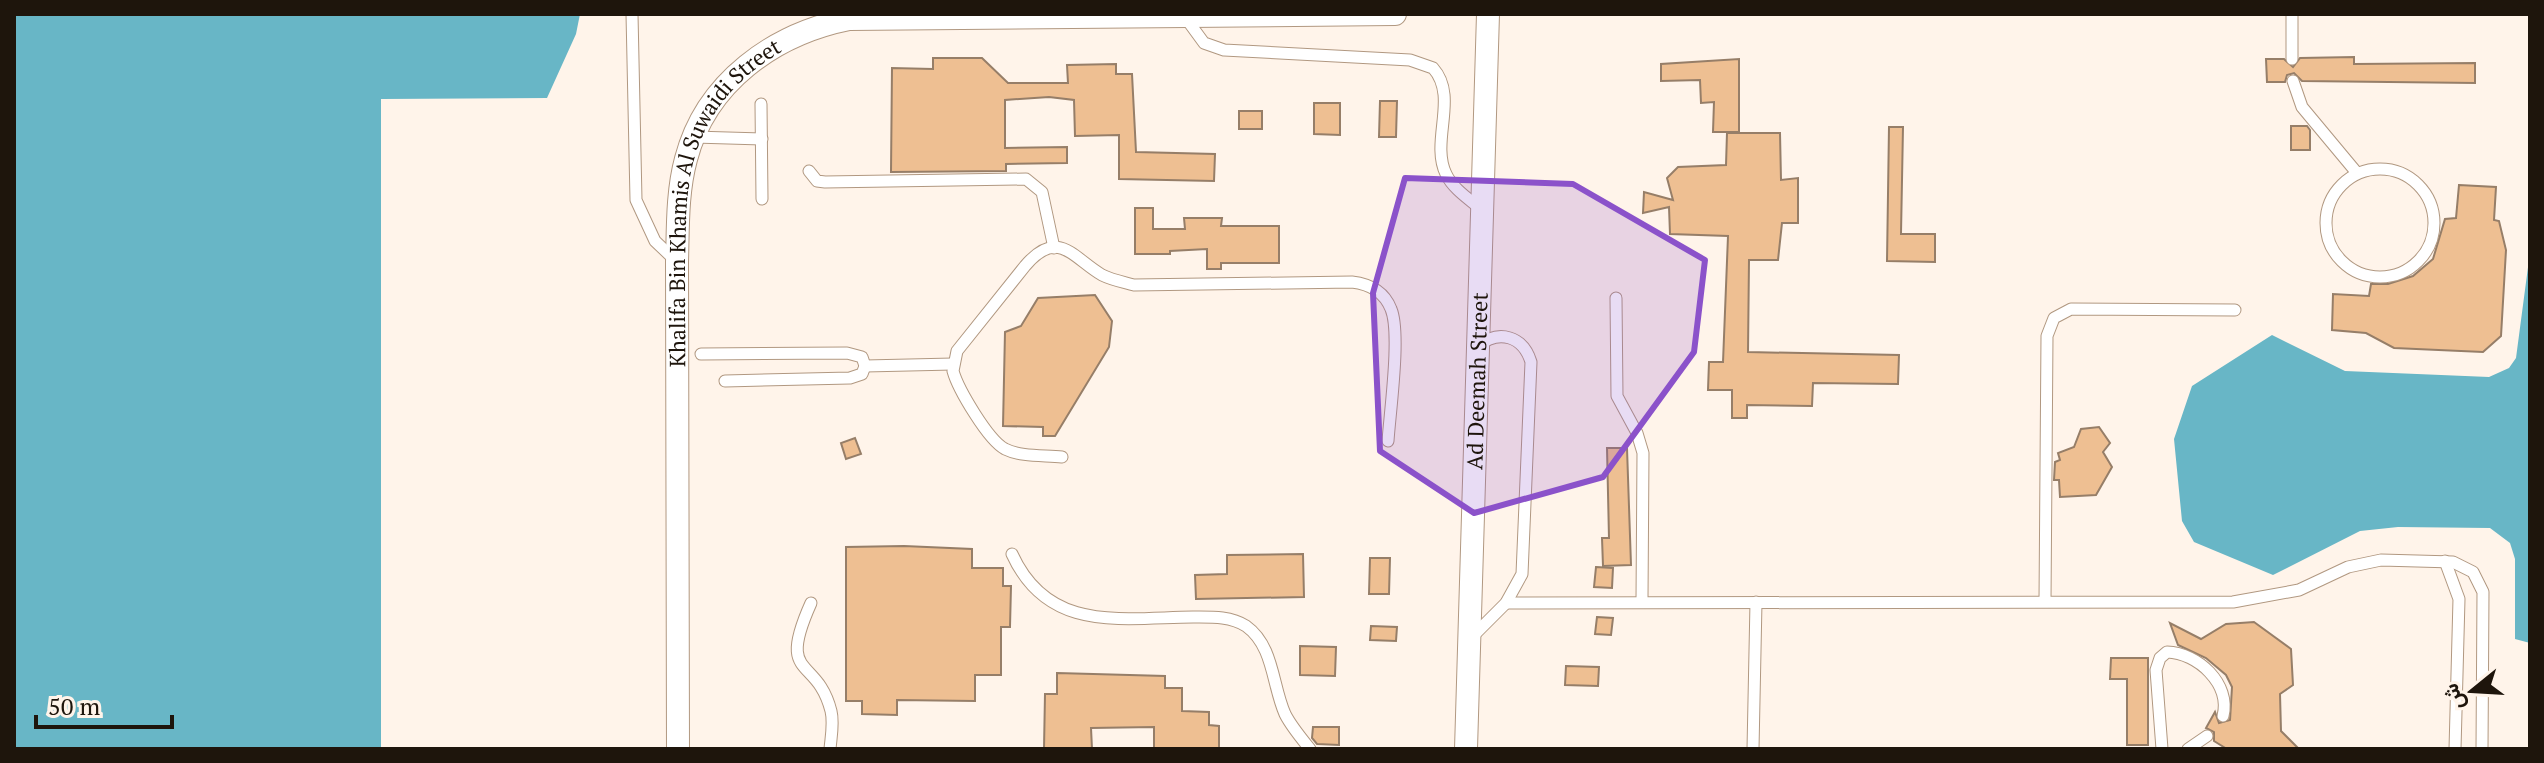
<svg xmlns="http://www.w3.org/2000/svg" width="2544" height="763" font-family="'PT Serif',Vazirmatn,serif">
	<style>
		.water { fill: #68b6c6 }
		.building { fill: #eebf92; stroke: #967e68; stroke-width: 2 }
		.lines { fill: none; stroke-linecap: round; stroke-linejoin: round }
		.lane-casing { stroke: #b19881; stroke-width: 13 }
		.street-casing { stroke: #b19881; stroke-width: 24 }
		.lane { stroke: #fff; stroke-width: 11 }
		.street { stroke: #fff; stroke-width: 22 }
		.marked { fill: #8b52ca; fill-opacity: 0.2; stroke: #8b52ca; stroke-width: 6; stroke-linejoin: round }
		.labels { text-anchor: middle; stroke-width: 6; stroke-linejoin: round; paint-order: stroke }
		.street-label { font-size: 22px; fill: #1e150c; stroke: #fff4ea }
	</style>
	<rect width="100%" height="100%" fill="#fff4ea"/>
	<g class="water">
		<polygon points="14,14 580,14 576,34 547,98 381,99 381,749 14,749"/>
		<polygon points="2530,252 2530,643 2515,639 2515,559 2510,543 2490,528 2398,527 2360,531 2273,575 2194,542 2182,521 2174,439 2192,386 2272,335 2345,371 2489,377 2509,368 2516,358"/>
	</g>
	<g class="building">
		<polygon points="2354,57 2354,64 2475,63 2475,83 2302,81 2294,73 2287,75 2285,82 2267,82 2266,59 2284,59 2293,67 2300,58"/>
		<polygon points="933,58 982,58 1008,83 1068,83 1067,65 1116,64 1116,74 1132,74 1136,152 1215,154 1214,181 1119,179 1119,135 1075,136 1074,100 1049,97 1005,100 1005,148 1067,147 1067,163 1006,164 1006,171 891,172 892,68 933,69"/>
		<polygon points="1739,59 1739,132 1713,132 1714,102 1701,103 1700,80 1661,81 1661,64"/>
		<polygon points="1380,101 1397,101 1396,137 1379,137"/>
		<polygon points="1314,103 1340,103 1340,135 1314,134"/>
		<rect x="1239" y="111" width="23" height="18"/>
		<polygon points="2291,126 2307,126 2310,130 2310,150 2291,150"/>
		<polygon points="1889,127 1903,127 1901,234 1935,234 1935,262 1887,261"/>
		<polygon points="1727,133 1780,133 1781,180 1798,178 1798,223 1782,223 1778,260 1749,260 1748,352 1899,355 1898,384 1813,383 1812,406 1747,405 1747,418 1732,418 1732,390 1708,390 1709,362 1723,362 1728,236 1670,234 1669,207 1643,213 1644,192 1673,200 1667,178 1678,167 1726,165"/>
		<polygon points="2459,185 2496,187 2494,220 2499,221 2506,250 2501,336 2483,352 2394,348 2366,333 2332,330 2333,294 2369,296 2371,284 2388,284 2413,276 2433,259 2445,219 2456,218"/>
		<polygon points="1135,208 1153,208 1153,229 1185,229 1184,218 1222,218 1221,226 1279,226 1279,263 1221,263 1221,269 1207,269 1207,249 1170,251 1170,254 1135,254"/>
		<polygon points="1095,295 1112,321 1109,347 1055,436 1043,436 1043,427 1003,426 1005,332 1021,326 1038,298"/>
		<polygon points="2099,427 2110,443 2103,452 2112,467 2096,495 2060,497 2059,480 2054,480 2055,462 2060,460 2058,453 2074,447 2081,429"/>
		<polygon points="855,438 861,454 846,459 841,443"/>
		<polygon points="1607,448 1627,448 1631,565 1603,566 1602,538 1609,538"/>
		<polygon points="904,546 972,549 972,568 1003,568 1003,586 1011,586 1010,627 1001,627 1001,675 975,675 975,701 897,700 897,715 862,714 862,701 846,701 846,547"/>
		<polygon points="1303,554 1304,597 1196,599 1195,575 1227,574 1227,555"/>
		<polygon points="1370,558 1390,558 1389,594 1369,594"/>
		<polygon points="1596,567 1613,568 1612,588 1594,587"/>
		<polygon points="1597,617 1613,618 1611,635 1595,634"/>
		<polygon points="2254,622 2291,649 2293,685 2280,694 2281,731 2299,749 2227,749 2214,741 2214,732 2206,728 2215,712 2219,723 2230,720 2232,687 2226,675 2206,658 2178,645 2170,623 2201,639 2226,624"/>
		<polygon points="1371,626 1397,627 1396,641 1370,640"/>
		<polygon points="1300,646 1336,647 1335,676 1300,675"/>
		<polygon points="2111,658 2148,658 2148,745 2127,745 2127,679 2110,679"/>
		<polygon points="1566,666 1599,667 1598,686 1565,685"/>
		<polygon points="1057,673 1165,676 1165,688 1182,688 1182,711 1209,712 1209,725 1219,726 1219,749 1154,749 1154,727 1091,728 1092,749 1044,749 1045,694 1057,694"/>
		<polygon points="1313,727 1339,727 1339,745 1317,744 1312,738"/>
	</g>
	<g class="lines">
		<g class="lane-casing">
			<g id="lane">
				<polyline points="632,14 636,200 655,241 677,262"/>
				<polyline points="2292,14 2292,59"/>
				<path d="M1185 17 1204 43 1224 50 1410 60 1433 68C1459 97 1430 141 1446 174 1453 189 1469 199 1482 210"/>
				<polyline points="2293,81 2302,107 2357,173"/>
				<polyline points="761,104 762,199"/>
				<polyline points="694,137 762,139"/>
				<circle cx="2380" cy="223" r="54"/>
				<polyline points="809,171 817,181 825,182 1026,179 1042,192 1054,248"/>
				<polyline points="1616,298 1617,396 1637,433 1643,453 1642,600"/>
				<polyline points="701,354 847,353 862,357 865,366 862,374 850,378 725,381"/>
				<polyline points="865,366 953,364"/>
				<path d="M1062 457C1045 455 1021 457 1005 449 988 440 958 389 953 371L957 351 1025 266C1058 227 1073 258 1102 275 1112 280 1123 282 1134 285L1352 282C1369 284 1384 291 1391 309 1401 333 1390 411 1388 441"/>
				<path d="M1012 554C1048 633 1120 618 1193 617 1211 617 1230 616 1246 626 1274 646 1272 685 1285 714 1291 726 1301 738 1310 749"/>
				<polyline points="2445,561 2459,599 2455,749"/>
				<polyline points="2045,601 2047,336 2054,318 2071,309 2235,310"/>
				<path d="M811 603C776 681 817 655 831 711 834 723 831 737 830 749"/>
				<polyline points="1506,603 2233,602 2299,590 2348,567 2381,560 2453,562 2473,572 2483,592 2482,749"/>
				<path d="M1473 636 1506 603 1522 574 1531 362C1523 336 1499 329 1478 346"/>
				<polyline points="1753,749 1756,602"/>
				<path d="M2162 749 2156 670 2160 658 2167 652C2198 653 2231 684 2223 716"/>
				<polyline points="2188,749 2207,736"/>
			</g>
		</g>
		<g class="street-casing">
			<g id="street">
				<path id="s1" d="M678 749 677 262C678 228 677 192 686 159 706 82 774 34 849 19L1395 14"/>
				<path id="s2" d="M1466 749 1488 14"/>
			</g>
		</g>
		<use href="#lane" class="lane"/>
		<use href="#street" class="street"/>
	</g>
	<path class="marked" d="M1405 178 1573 184 1705 260 1694 352 1603 477 1474 513 1380 451 1373 293Z"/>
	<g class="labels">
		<g class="street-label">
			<text dy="8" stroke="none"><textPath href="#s1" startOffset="562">Khalifa Bin Khamis Al Suwaidi Street</textPath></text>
			<text dy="8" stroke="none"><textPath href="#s2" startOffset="368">Ad Deemah Street</textPath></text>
		</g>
	</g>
	<rect width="2544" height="763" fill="none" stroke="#1e150c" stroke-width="32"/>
	<g transform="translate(2472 691) rotate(252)" stroke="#fff4ea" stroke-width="6" paint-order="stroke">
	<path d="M0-6L14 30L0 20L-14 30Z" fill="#1e150c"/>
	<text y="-12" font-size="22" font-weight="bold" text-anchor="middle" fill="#1e150c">ش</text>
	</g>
	<path d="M36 715v12h136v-12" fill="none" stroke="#1e150c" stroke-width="4"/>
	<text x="48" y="715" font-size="24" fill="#1e150c" stroke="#fff4ea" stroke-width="6" paint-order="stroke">50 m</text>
</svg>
